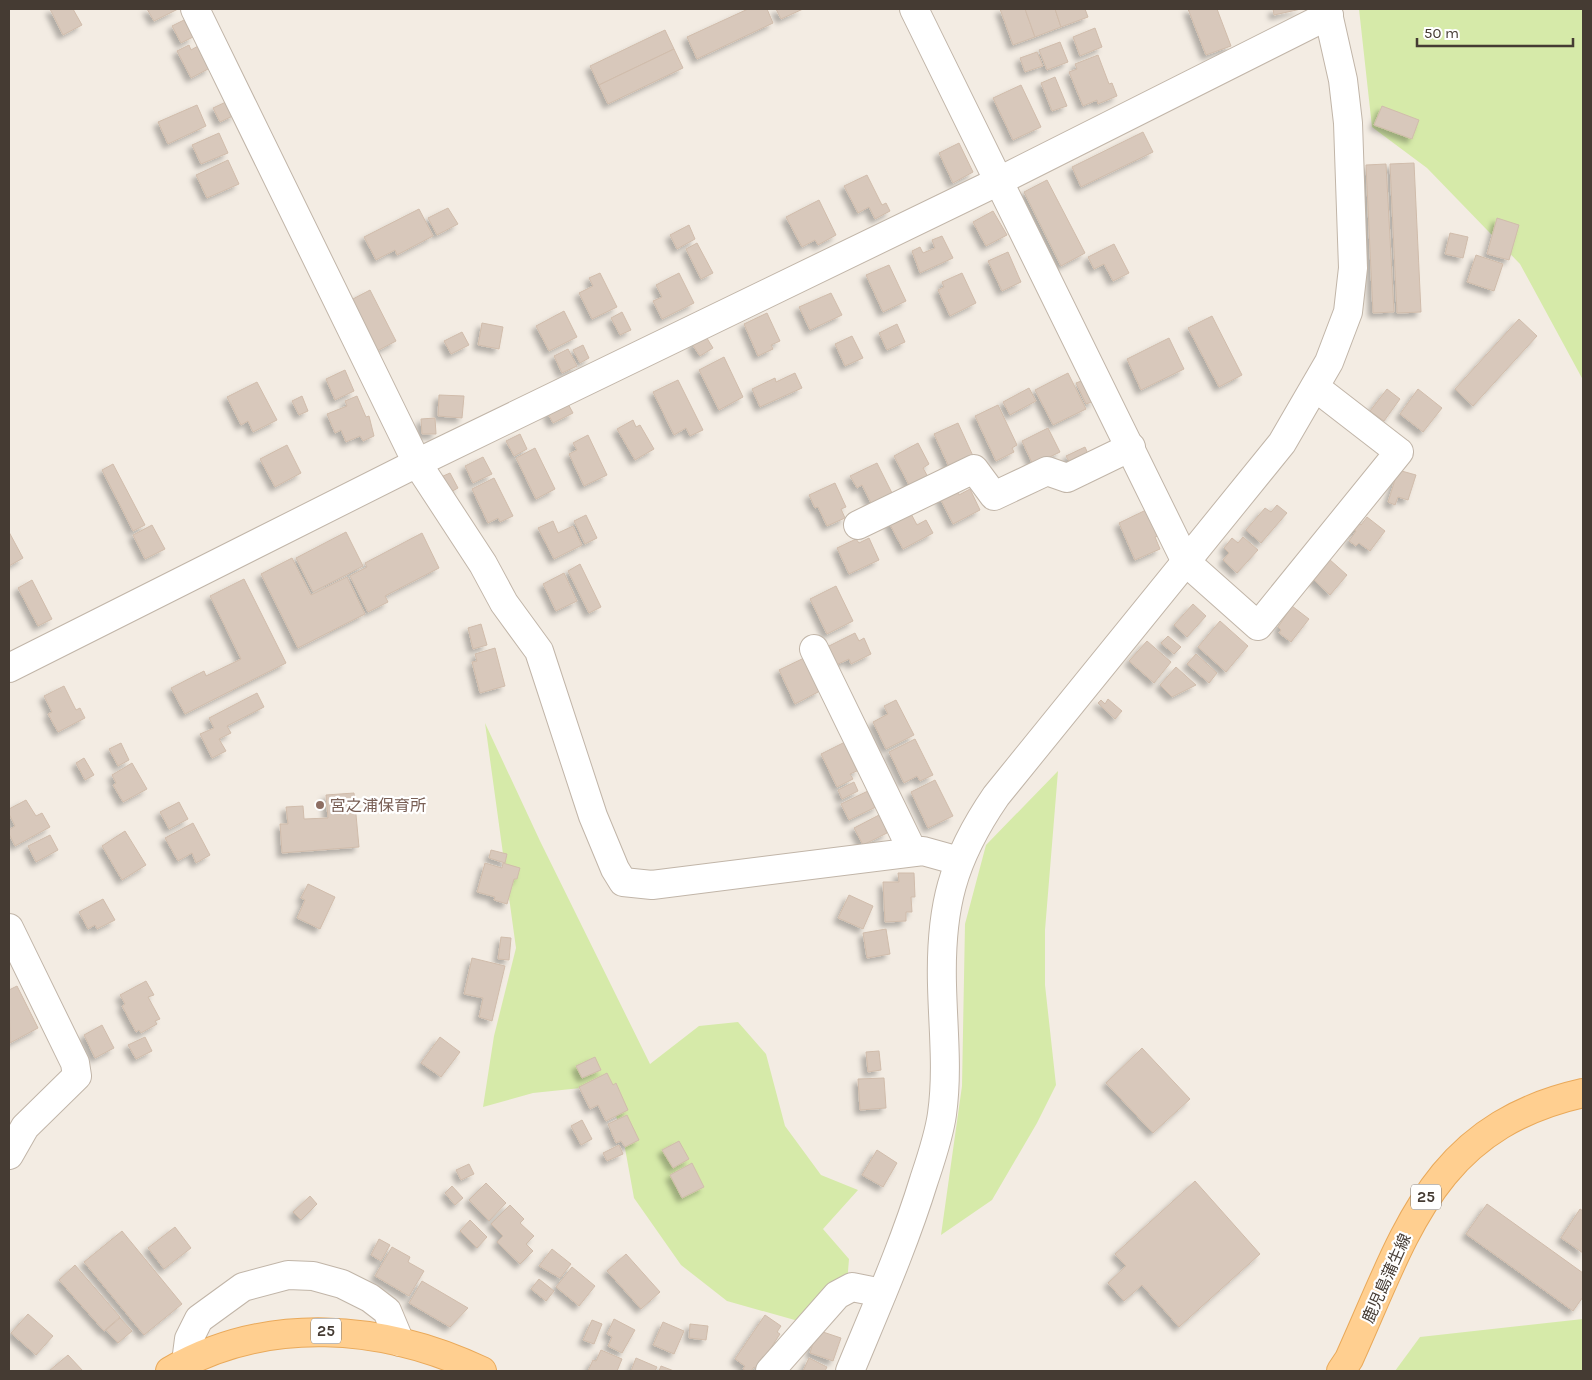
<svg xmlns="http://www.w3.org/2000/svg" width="1592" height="1380" font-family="Karla,'Noto Sans JP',sans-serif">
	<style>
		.green { fill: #d6eaa9 }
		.building { fill: #d8c8bb; stroke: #d0bcab; filter: url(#shadow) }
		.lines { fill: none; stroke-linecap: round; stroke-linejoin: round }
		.minor-casing { stroke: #c1b5a8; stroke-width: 30 }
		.major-casing { stroke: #e9a95a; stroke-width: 30 }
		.minor { stroke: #fff; stroke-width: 28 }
		.major { stroke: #ffcf90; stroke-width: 28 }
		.education-dot { fill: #8d6e63; stroke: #fff; stroke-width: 2 }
		.labels { text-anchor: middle; stroke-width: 4.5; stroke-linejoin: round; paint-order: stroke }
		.shield { fill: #fff; stroke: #7d7670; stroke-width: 1 }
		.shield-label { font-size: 15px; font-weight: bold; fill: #453b33 }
		.education-label { font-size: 16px; fill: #785e54; stroke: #fff; text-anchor: start }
		.street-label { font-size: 16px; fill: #453b33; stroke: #fff }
	</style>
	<defs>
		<filter id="shadow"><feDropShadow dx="-4.5" dy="4.5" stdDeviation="2.5" flood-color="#0004"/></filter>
	</defs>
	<rect width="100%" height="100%" fill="#f3ece3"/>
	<g class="green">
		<polygon points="1359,9 1583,9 1583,380 1520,264 1427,168 1372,127"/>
		<polygon points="485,723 540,841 650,1064 699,1026 738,1022 766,1054 785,1126 821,1175 858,1190 823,1229 849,1259 845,1308 816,1326 727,1301 681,1265 634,1198 621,1126 600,1086 533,1093 483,1107 494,1036 516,948"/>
		<polygon points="1058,771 1045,930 1045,985 1056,1085 1037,1123 992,1200 941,1235 962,1086 965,924 986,845"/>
		<polygon points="1583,1319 1583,1371 1395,1371 1420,1337"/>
	</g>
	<g class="building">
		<polygon points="50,9 73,9 82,25 63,35"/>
		<polygon points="147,9 178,9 154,21"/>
		<polygon points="748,9 767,9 773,23 697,59 687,37"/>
		<polygon points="776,9 803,9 781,19"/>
		<polygon points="1000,9 1025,9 1035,37 1013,45"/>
		<polygon points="1025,9 1055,9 1061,27 1035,37"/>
		<polygon points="1055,9 1085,9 1088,17 1061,27"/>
		<polygon points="1188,9 1217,9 1231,46 1206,55"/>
		<polygon points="1273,9 1301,9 1274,15"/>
		<polygon points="184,20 193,37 181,43 172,26"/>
		<polygon points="1095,28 1102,47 1080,56 1073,37"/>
		<polygon points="665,30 674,49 599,85 590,66"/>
		<polygon points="1060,42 1068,62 1047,70 1039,50"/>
		<polygon points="189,45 191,50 198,46 210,68 191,78 177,51"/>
		<polygon points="674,49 683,68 608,104 599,85"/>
		<polygon points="1037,52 1043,66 1025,72 1020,58"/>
		<polygon points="1098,55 1109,84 1112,83 1117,96 1098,104 1097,100 1083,106 1069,72 1077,69 1075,64"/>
		<polygon points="1055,77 1067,106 1052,111 1041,83"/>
		<polygon points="1021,85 1041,127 1013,140 993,98"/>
		<polygon points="228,101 235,115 220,122 213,108"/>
		<polygon points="197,105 206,126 168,144 158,122"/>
		<polygon points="1382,106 1419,120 1412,139 1374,125"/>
		<polygon points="1143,132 1153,152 1081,187 1072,167"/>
		<polygon points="219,133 228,153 201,164 192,145"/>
		<polygon points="959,143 973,172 953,183 939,153"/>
		<polygon points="228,160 239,184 207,198 196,175"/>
		<polygon points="1414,163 1421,312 1397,313 1390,164"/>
		<polygon points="1386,164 1394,312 1373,313 1366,165"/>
		<polygon points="867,175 882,205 886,203 890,211 875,219 869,207 858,213 844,186"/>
		<polygon points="1047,180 1085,253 1061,266 1024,192"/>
		<polygon points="819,200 836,235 818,245 815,240 802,247 786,217"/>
		<polygon points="448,208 458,224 437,235 428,218"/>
		<polygon points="419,209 433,236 397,255 395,250 376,260 364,237"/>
		<polygon points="993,211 1007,235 986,246 973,222"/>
		<polygon points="1497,218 1519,225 1509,260 1487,254"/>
		<polygon points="689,225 695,239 677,249 670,235"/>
		<polygon points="1450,233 1468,237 1463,258 1445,254"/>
		<polygon points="942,236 953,258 920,273 912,251 920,247 923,253 935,248 932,240"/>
		<polygon points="697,243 713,273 701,279 686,249"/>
		<polygon points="1114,244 1129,273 1113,281 1104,264 1094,269 1088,257"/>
		<polygon points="1008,252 1021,282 1002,291 988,261"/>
		<polygon points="1476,255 1503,264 1494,291 1467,282"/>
		<polygon points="889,265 906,301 883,312 866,275"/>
		<polygon points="600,273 617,307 592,319 579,293 593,286 589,278"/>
		<polygon points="679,273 694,303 662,319 653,301 662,297 656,285"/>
		<polygon points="962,273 976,303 950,316 938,290 944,287 942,282"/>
		<polygon points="370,290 396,341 377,351 351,300"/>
		<polygon points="831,293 842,315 810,330 799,307"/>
		<polygon points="564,311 577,337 549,351 536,326"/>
		<polygon points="622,312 631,330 620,335 611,318"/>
		<polygon points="767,313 780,341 771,345 773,349 758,356 744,324"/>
		<polygon points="1212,316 1242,375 1219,387 1188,328"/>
		<polygon points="1519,319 1537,336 1473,406 1455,389"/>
		<polygon points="482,323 503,327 499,349 478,345"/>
		<polygon points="897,324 905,342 887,350 879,333"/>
		<polygon points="462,332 469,345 451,354 444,341"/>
		<polygon points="705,335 713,348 700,356 692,344"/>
		<polygon points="852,336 863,358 845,366 835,344"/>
		<polygon points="1169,338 1184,369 1141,390 1127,359"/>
		<polygon points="583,345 589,358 580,363 573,350"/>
		<polygon points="568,349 577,366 562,373 554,356"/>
		<polygon points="724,357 743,397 719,410 699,370"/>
		<polygon points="345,370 354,391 335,400 326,379"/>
		<polygon points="795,373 802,388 760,407 752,389 775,378 776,382"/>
		<polygon points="1068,373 1086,409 1053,425 1035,390"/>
		<polygon points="678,380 703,430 690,436 686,428 674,435 653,392"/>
		<polygon points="1084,380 1094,401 1086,404 1076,383"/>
		<polygon points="257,382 277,420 253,432 248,421 241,425 227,397"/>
		<polygon points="1029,388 1036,401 1010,415 1003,402"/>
		<polygon points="1387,389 1400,399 1384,421 1370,411"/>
		<polygon points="1418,389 1442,408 1423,432 1400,414"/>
		<polygon points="439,395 464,396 462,418 438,416"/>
		<polygon points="302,396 308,411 299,415 292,401"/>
		<polygon points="357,396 366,417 369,416 374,436 363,441 360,436 346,442 341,430 335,433 327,414 347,406 345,401"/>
		<polygon points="567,402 573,413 553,423 547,412"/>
		<polygon points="998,405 1017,445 1012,448 1014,452 996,461 975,416"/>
		<polygon points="435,418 436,434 422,434 421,419"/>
		<polygon points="633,420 636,427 640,425 654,449 635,460 617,429"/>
		<polygon points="958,423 973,456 949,467 934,434"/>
		<polygon points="1048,428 1060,452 1033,465 1022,441"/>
		<polygon points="520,434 527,449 514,456 506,441"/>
		<polygon points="588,435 607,475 584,486 569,454 577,450 573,443"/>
		<polygon points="918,443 929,464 923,468 928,477 910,487 894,456"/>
		<polygon points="287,445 301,473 275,487 260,459"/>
		<polygon points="1085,447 1089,456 1071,465 1066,456"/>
		<polygon points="535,448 555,489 536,499 516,458"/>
		<polygon points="483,457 492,474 473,483 465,466"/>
		<polygon points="877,463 892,493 871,503 862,485 857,488 850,476"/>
		<polygon points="113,464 145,525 133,531 102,470"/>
		<polygon points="1398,470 1416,475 1408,500 1398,497 1395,505 1388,502"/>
		<polygon points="450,473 458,488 449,493 441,477"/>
		<polygon points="494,478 513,516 500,522 498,518 488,523 472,489"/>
		<polygon points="835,483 846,507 841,509 845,518 827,526 818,507 815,508 809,495"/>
		<polygon points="955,487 959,495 970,489 980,510 953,524 939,496"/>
		<polygon points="1277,505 1287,513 1261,543 1246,530 1265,508 1271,512"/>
		<polygon points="909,510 917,525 926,520 933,533 903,549 888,521"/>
		<polygon points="1146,510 1158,536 1155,537 1160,549 1135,560 1119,523"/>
		<polygon points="586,515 597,538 585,544 574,521"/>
		<polygon points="1367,517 1385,531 1370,551 1359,543 1356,546 1349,541 1356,531 1353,529 1357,522 1361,525"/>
		<polygon points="553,521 558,533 573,526 582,545 554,559 538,528"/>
		<polygon points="152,525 165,549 145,559 133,535"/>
		<polygon points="9,532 23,558 9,566"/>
		<polygon points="346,532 363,566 313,592 296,558"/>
		<polygon points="422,533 439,568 385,596 388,602 368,612 350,576 367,567 365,563"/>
		<polygon points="1243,537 1258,550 1237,573 1223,560 1229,553 1224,548 1232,538 1238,543"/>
		<polygon points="869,538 879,560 849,574 837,548 856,539 859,543"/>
		<polygon points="292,558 311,595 347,577 365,614 298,648 261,574"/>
		<polygon points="1329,559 1347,575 1330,595 1312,578"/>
		<polygon points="580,564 601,607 589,613 568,571"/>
		<polygon points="564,573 577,601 556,611 543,584"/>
		<polygon points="244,579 286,663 185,714 171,688 204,671 206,676 241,659 210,596"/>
		<polygon points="32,580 52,619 38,626 18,588"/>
		<polygon points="836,586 853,621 827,634 810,599"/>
		<polygon points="1193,604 1206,616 1187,637 1174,625"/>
		<polygon points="1292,606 1309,619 1291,642 1279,633 1281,630 1278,627"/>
		<polygon points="1220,621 1248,646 1226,672 1198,647"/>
		<polygon points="481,624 487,645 473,649 468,628"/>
		<polygon points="855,633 859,641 864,638 871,654 851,664 849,659 834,666 825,648"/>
		<polygon points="1168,636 1181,647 1174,654 1161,643"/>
		<polygon points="1147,641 1171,662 1154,683 1129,661"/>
		<polygon points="495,648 505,686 480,693 472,662 477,661 475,654"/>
		<polygon points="1196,654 1217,673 1209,683 1187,664"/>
		<polygon points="804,658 820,691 795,704 779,670"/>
		<polygon points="1176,667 1196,685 1172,697 1160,685"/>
		<polygon points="64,686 76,710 80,708 85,718 58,732 48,714 52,712 44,696"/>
		<polygon points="257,693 264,707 227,726 231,733 219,739 226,751 212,758 200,734 214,728 209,718"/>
		<polygon points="1108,699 1122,711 1115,719 1098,703 1101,700 1105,704"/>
		<polygon points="896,700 914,735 886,749 873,722 888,714 884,706"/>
		<polygon points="915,739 933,775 920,781 917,776 904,783 889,752"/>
		<polygon points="845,742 859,770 850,774 853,779 837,787 821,754"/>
		<polygon points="121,743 129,760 118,766 109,749"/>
		<polygon points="84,758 94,775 85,780 76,763"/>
		<polygon points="132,763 147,789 123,802 113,785 116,783 112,775"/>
		<polygon points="935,780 953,816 928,828 911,792"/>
		<polygon points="854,782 858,791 842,799 838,790"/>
		<polygon points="870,790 878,806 849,820 841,804"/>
		<polygon points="354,793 359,847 282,853 280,824 288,824 286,807 303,806 304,819 328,818 326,795"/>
		<polygon points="26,800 36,816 42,813 50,827 15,846 9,834 9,830 15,826 9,814 9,809"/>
		<polygon points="179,802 188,819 169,829 160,812"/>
		<polygon points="881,814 887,828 885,829 887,833 863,845 854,828"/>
		<polygon points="193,823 210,855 196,863 192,853 178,861 165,838"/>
		<polygon points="125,831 146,865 122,880 102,846"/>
		<polygon points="50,835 58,850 36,862 28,846"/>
		<polygon points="491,850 507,854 505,863 489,858"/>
		<polygon points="485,863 502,868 503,863 520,868 517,879 514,879 507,904 494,900 495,897 477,892"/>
		<polygon points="898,873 914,873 915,897 911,897 912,912 906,912 906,921 885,922 883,882 899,882"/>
		<polygon points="308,884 335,897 320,929 297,918 305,900 301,898"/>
		<polygon points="849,895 873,906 863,929 838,918"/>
		<polygon points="103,899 115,920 97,929 95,925 88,929 79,912"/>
		<polygon points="886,929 890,954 867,958 863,933"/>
		<polygon points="501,937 511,938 509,960 498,959"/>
		<polygon points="472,958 505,966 492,1021 479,1017 483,998 464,994"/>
		<polygon points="146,981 154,995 148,997 160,1019 155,1021 157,1024 141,1033 139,1030 136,1032 122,1006 125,1004 120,995"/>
		<polygon points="17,986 38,1028 10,1043 9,990"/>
		<polygon points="102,1025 114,1048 95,1058 84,1035"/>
		<polygon points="145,1037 152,1051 136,1059 128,1045"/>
		<polygon points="440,1037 460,1052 441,1077 421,1063"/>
		<polygon points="1142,1048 1190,1099 1153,1133 1106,1083"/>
		<polygon points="879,1051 881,1070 868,1072 866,1052"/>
		<polygon points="595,1057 601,1070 582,1078 576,1066"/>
		<polygon points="607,1073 613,1085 616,1083 628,1110 606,1121 598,1105 590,1109 579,1087"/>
		<polygon points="884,1078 886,1108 860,1110 858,1079"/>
		<polygon points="627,1115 639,1140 625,1147 621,1141 616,1143 608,1124"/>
		<polygon points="582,1120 592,1139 581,1145 571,1126"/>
		<polygon points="679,1141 689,1159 673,1168 662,1150"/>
		<polygon points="619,1145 623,1154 607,1161 603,1153"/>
		<polygon points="877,1150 897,1163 883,1187 862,1175"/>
		<polygon points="692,1163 704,1187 682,1198 670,1175"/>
		<polygon points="469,1164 474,1174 461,1180 456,1170"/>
		<polygon points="1195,1181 1260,1254 1179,1327 1142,1285 1124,1301 1108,1283 1126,1266 1115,1254"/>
		<polygon points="486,1183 506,1203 489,1221 469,1200"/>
		<polygon points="452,1186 463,1198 455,1205 445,1193"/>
		<polygon points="310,1196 317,1204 301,1220 293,1212"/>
		<polygon points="1487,1204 1583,1273 1583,1297 1573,1311 1466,1234"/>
		<polygon points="510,1205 524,1219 520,1223 534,1236 526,1244 533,1251 520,1264 497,1242 503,1236 491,1224"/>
		<polygon points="1580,1209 1583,1211 1583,1253 1561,1238"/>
		<polygon points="470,1220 487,1237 477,1248 460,1231"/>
		<polygon points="175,1227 191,1248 164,1269 148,1248"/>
		<polygon points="122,1231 182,1304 144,1335 84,1262"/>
		<polygon points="379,1239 390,1245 381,1261 371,1255"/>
		<polygon points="392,1247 410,1257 408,1262 424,1271 409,1296 375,1276"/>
		<polygon points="552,1249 571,1264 560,1278 539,1266"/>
		<polygon points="626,1254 660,1292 641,1309 607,1271"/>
		<polygon points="75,1265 120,1317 104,1331 59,1280"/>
		<polygon points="572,1267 595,1286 579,1306 556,1287"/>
		<polygon points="539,1279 554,1291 546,1301 531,1289"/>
		<polygon points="422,1281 468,1308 450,1327 409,1303"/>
		<polygon points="28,1314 53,1336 36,1355 11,1333"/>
		<polygon points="765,1315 781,1326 777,1332 780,1334 757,1369 754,1367 751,1371 746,1371 743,1369 745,1366 735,1359"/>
		<polygon points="120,1318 132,1331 118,1343 106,1330"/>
		<polygon points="614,1319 635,1330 622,1353 608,1346 612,1337 607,1334"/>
		<polygon points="592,1320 602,1324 594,1344 583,1340"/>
		<polygon points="663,1322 684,1331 674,1354 653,1345"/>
		<polygon points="690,1324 708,1326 706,1340 689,1338"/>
		<polygon points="817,1330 841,1338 833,1361 810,1353"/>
		<polygon points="601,1350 622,1359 617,1371 588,1371 593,1360 596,1361"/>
		<polygon points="68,1355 83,1371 49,1371"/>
		<polygon points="636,1358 657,1367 655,1371 631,1371"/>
		<polygon points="809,1358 827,1367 825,1371 803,1371"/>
		<polygon points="661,1366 674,1371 659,1371"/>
	</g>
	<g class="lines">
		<g class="minor-casing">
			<g id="minor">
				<polyline points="195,9 417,463 483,564 504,603 539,651 593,816 615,869 623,882 652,885 923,851 959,861"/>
				<polyline points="914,9 1186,562 1258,626 1399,452 1315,387"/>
				<polyline points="858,525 974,469 994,496 1047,471 1067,478 1131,447"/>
				<polyline points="814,649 913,852"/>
				<polyline points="9,668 417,463 999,181 1329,15"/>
				<polyline points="9,928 75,1063 77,1076 25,1127 9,1155"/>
				<polyline points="186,1362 189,1339 199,1319 243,1287 288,1275 313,1276 342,1284 370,1298 387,1311 400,1342"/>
				<polyline points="770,1371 837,1295 852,1287 882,1293"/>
				<path d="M850 1371C876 1308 904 1245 924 1180 931 1159 939 1136 942 1114 948 1071 943 1029 942 985 940 908 952 860 996 796L1282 443 1329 362 1348 312 1353 268 1348 123 1343 80 1327 9"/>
			</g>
		</g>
		<g class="major-casing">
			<g id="major">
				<path d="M170 1371C267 1315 383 1324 482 1371"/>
				<path d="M1341 1371 1349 1359C1406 1234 1432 1127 1583 1093"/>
			</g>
		</g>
		<use href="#minor" class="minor"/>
		<use href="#major" class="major"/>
	</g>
	<circle class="education-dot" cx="320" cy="805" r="5"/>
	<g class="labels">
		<g class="shield">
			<rect x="1411" y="1184.5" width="30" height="25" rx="4"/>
			<rect x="311" y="1318.5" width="30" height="25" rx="4"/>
		</g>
		<g class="shield-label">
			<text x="1426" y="1202">25</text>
			<text x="326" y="1336">25</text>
		</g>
		<g class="education-label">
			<text x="330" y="811">宮之浦保育所</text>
		</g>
		<g class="street-label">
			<text transform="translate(1386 1278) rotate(-66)" y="6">鹿児島蒲生線</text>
		</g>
	</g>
	<rect width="1592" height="1380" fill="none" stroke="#453b33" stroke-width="20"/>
	<path d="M1417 38v8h156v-8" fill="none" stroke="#453b33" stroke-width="2.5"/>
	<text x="1424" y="38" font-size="15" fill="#453b33" stroke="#ffffff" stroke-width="4" paint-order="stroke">50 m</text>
</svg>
